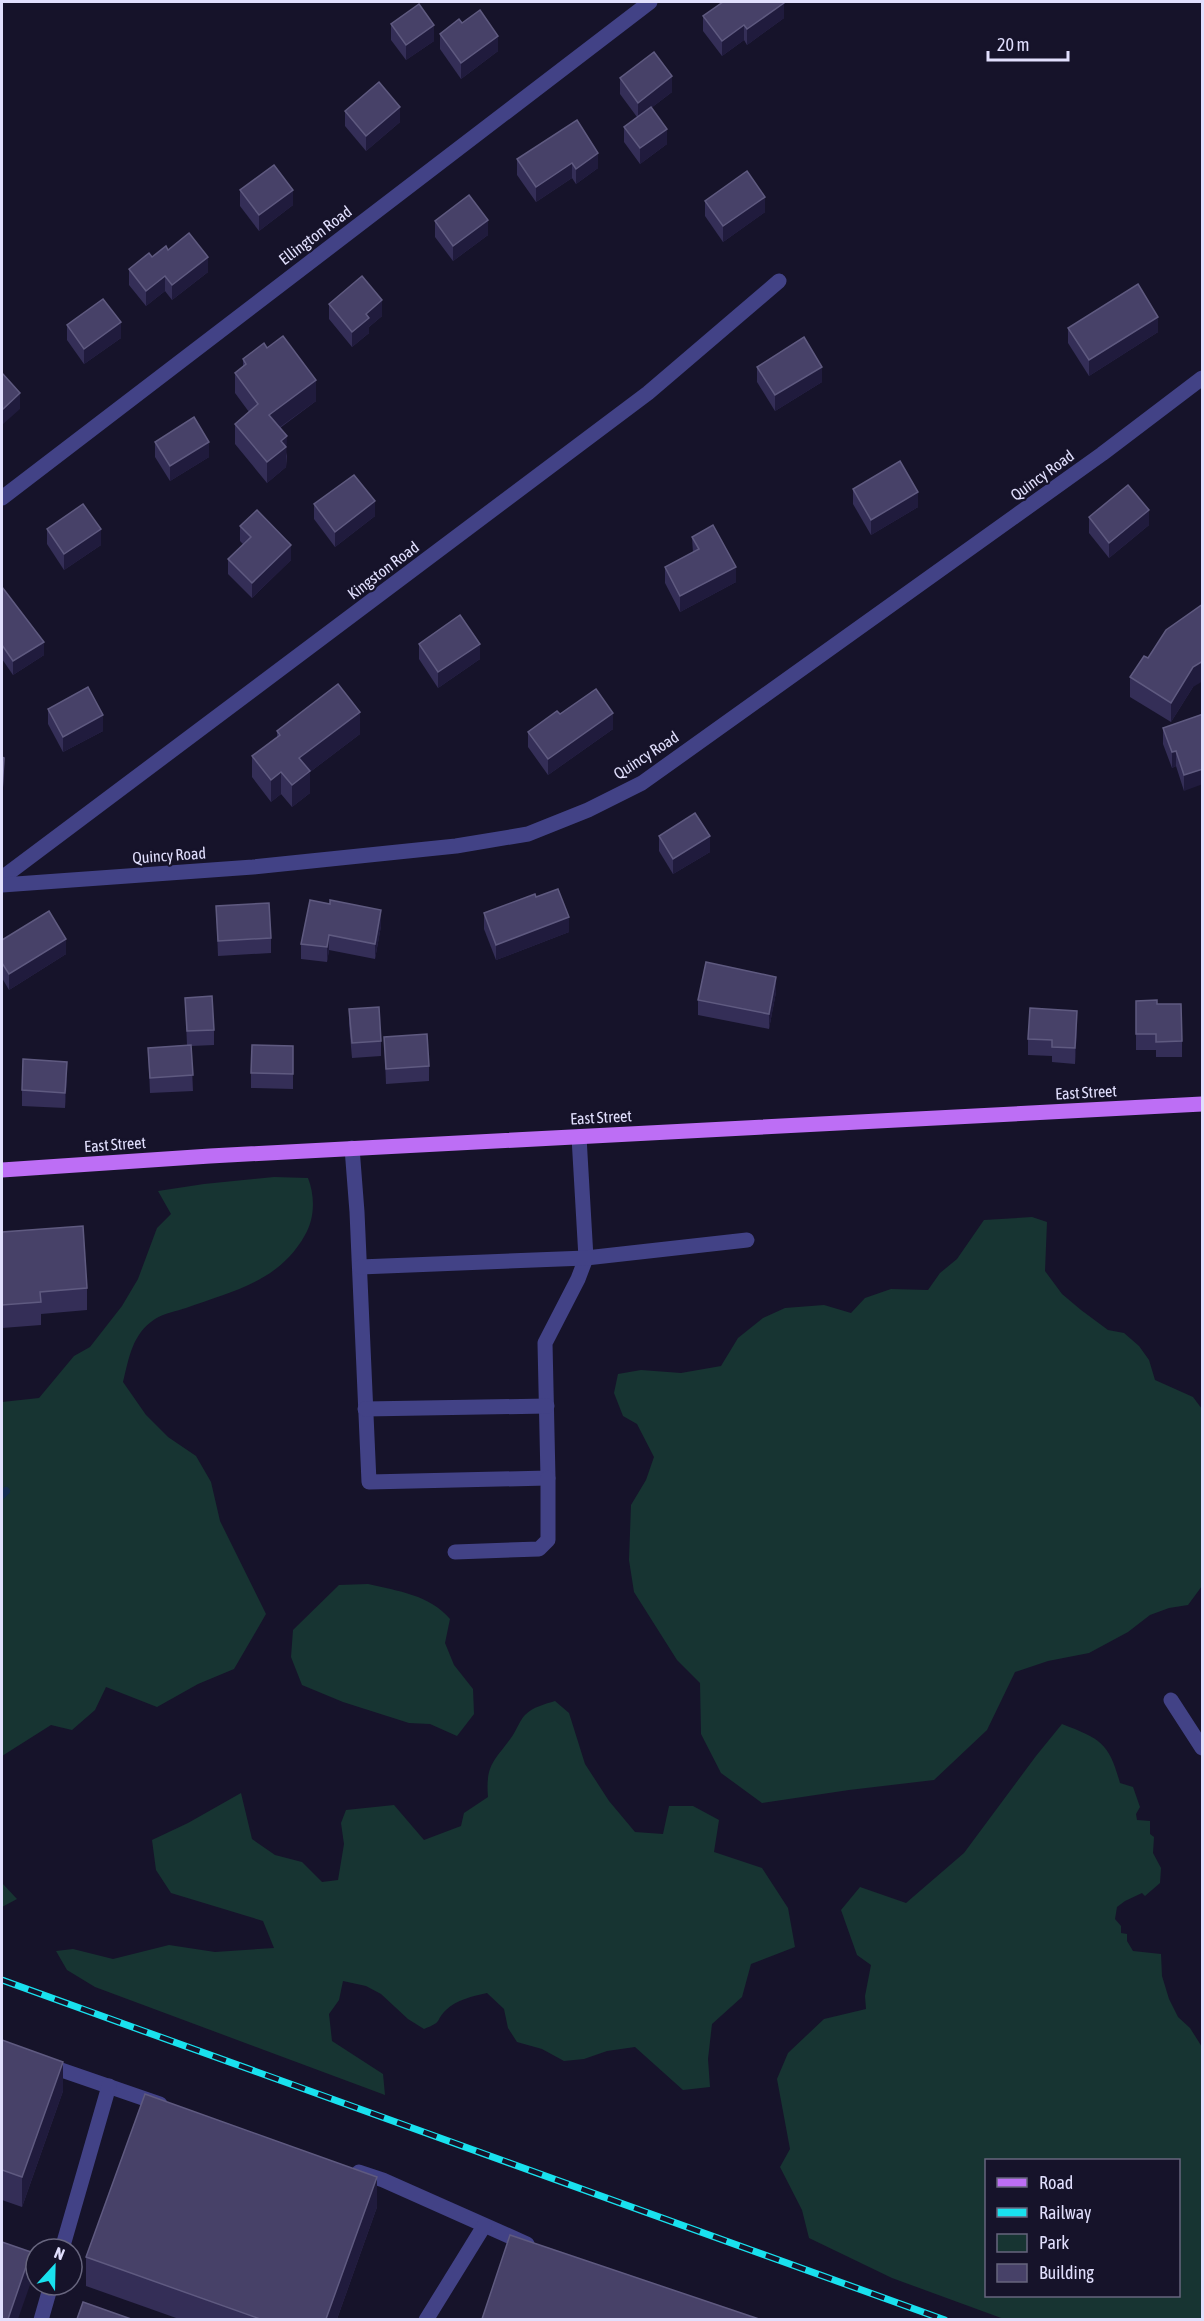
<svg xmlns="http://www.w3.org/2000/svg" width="1204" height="2321" font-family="'Asap Condensed',sans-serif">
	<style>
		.green { fill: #173432; fill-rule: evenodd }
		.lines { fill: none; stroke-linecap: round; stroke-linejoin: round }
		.stream { stroke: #132c4e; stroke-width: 8 }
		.minor { stroke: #424286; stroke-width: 15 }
		.major { stroke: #bd6ef5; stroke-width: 15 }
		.rail-casing { stroke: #19e1ee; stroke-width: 7 }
		.rail { stroke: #16132a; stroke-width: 4.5; stroke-dasharray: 14; stroke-linecap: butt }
		.wall { fill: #342e57 }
		.shaded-wall { fill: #201b3d }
		.building { fill: #474168; stroke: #5f5a80; stroke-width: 1.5 }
		.labels { text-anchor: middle; stroke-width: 4.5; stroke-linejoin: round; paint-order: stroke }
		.street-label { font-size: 16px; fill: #e1dffd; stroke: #16132a }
	</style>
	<rect width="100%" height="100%" fill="#16132a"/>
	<g class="green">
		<path d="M274 1177 308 1178C315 1196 315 1218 305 1235 279 1282 232 1291 186 1308 177 1311 164 1313 155 1319 132 1334 129 1358 123 1382L146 1415 168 1437 196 1456 211 1482 220 1521 266 1614 234 1669 198 1684 157 1707 106 1687 95 1710 72 1730 51 1725 2 1756V1402L39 1398 74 1356 90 1347 122 1306 138 1279 157 1228 171 1214 158 1191 204 1184Z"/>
		<polygon points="1032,1217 1047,1222 1045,1271 1062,1294 1081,1310 1108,1330 1124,1333 1139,1346 1149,1360 1155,1380 1193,1397 1202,1409 1202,1586 1188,1605 1169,1608 1150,1615 1128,1632 1089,1653 1048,1661 1015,1672 987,1730 934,1780 849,1790 762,1803 721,1773 701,1734 700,1683 677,1660 634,1592 629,1560 631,1505 646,1480 654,1457 637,1424 623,1416 614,1393 618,1374 641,1370 681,1373 721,1366 738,1338 763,1318 785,1308 824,1305 851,1313 865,1298 891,1289 928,1290 940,1273 957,1259 984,1220"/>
		<path d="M368 1584C398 1591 430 1595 450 1619L445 1643 454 1665 473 1689 474 1714 457 1736 430 1724 409 1723 343 1702 302 1685 291 1657 293 1630 339 1585Z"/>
		<path d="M555 1701 569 1713 585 1764 609 1801 635 1832 663 1834 669 1806H693L719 1820 714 1852 762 1868 788 1908 795 1947 751 1964 742 1997 712 2024 708 2059 710 2087 683 2090 635 2047 607 2051 584 2059 564 2061 542 2049 517 2042 508 2028 504 2009 487 1993C473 1996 456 2000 446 2010 434 2022 444 2021 424 2029L408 2019 381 1994 366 1986 343 1981 339 2000 329 2014 332 2041 383 2074 385 2095 95 1987 67 1970 56 1951 73 1949 113 1959 169 1945 215 1952 274 1948 263 1921 171 1893 156 1870 152 1840 188 1823 241 1793 252 1839 275 1855 302 1862 322 1882 338 1880 344 1844 341 1823 346 1810 394 1805 424 1840 461 1826 464 1813 488 1797C485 1763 496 1760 513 1735 517 1729 520 1720 525 1715 533 1707 545 1704 555 1701Z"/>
		<path d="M1062 1724C1101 1739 1109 1743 1120 1783L1133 1787 1140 1807 1136 1814 1137 1820 1150 1821V1834L1154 1837 1153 1853 1161 1868 1160 1883 1145 1896 1142 1893 1125 1901 1117 1907 1115 1919 1121 1926V1933L1127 1934V1941L1133 1951 1161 1954 1162 1976 1169 1999 1178 2017 1190 2028 1202 2047V2319H1004L892 2278 809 2238 802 2210 780 2167 790 2149 777 2079 788 2053 824 2019 866 2009 865 1996 871 1965 857 1955 841 1910 860 1887 906 1903 964 1853 1036 1756ZM1178 2160V2296H986V2160Z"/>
		<polygon points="2,1883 17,1899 2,1907"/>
	</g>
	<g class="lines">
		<polyline class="stream" points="2,1495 6,1491"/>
		<g class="minor">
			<polyline points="2,498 650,2"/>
			<polyline points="2,878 648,393 779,281"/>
			<polyline points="2,885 253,867 456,846 528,834 588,810 642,783 1102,454 1202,378"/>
			<polyline points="352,1148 357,1212 369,1482 548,1478 545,1343 578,1279 586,1258 579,1137"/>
			<polyline points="360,1267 586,1258 747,1240"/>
			<polyline points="365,1409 547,1406"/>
			<polyline points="455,1552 539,1549 548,1540 548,1478"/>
			<polyline points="1171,1700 1202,1748"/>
			<polyline points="44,2064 160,2104"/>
			<polyline points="359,2172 383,2180 527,2244"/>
			<polyline points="62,2249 109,2086"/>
			<polyline points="41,2320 51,2285"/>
			<polyline points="426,2320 484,2226"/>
		</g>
		<polyline class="major" points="2,1170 210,1156 1202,1104"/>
		<g class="rail-casing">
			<polyline id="rail" points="2,1980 945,2320"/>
		</g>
		<use href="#rail" class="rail"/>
	</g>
	<g class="wall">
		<polygon points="703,16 784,18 747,45 744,40 722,56 703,31"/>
		<polygon points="462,23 498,51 461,79 440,49 440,34"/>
		<polygon points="391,24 434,41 406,60 391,40"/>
		<polygon points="620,78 672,92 651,108 667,144 640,164 624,142 624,127 637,117 620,94"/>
		<polygon points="345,111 400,122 366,151 345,126"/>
		<polygon points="577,120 598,168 576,184 572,178 536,202 517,175 517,159"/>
		<polygon points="240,190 293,205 259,231 240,206"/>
		<polygon points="705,201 765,212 723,242 705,216"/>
		<polygon points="435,221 488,235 453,261 435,237"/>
		<polygon points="168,250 208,272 172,300 165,291 146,306 129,285 129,269 152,257"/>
		<polygon points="329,304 382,316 369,327 369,333 352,347 329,319"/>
		<polygon points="67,325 121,338 84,364 67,340"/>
		<polygon points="1068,328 1158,332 1089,376 1068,343"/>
		<polygon points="267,348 316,401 280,428 287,456 286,467 267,483 235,444 235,424 249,412 235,393 235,373 243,367 243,359"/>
		<polygon points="757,367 822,382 775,411 757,382"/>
		<polygon points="1203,436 1203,455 1201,452 1201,437"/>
		<polygon points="155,442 209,457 170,481 155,457"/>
		<polygon points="853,489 918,507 871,535 853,504"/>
		<polygon points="314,504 375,516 335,547 314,519"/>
		<polygon points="1089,517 1149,525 1109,558 1089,533"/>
		<polygon points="240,526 291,560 252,598 228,574 228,559 243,544 240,541"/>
		<polygon points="47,529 101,545 64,570 47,544"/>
		<polygon points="692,537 736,582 680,612 665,583 665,567 693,553"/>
		<polygon points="2,587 44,655 13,675 2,659"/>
		<polygon points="419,644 480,659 438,688 419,659"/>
		<polygon points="1130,677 1193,687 1171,722 1130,697"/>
		<polygon points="48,709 103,731 63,752 48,724"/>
		<polygon points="560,714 613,729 548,775 528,747 528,732"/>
		<polygon points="1203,714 1184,791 1176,766 1172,768 1163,744 1163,728"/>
		<polygon points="277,731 360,734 310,772 310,793 292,807 281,794 271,802 252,777 252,756 277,737"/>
		<polygon points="659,836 710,852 673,874 659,851"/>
		<polygon points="536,897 569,932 496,960 484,929 484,913"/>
		<polygon points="310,900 381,926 375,959 329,950 327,962 301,959 301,944"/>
		<polygon points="216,906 271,938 271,953 218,956"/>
		<polygon points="2,940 66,954 9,990 2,978"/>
		<polygon points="776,992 769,1029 698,1015 698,1000"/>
		<polygon points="185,998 214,1030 214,1045 191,1046 193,1091 150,1093 148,1048 187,1045"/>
		<polygon points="1136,1001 1157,1004 1182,1041 1182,1057 1156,1057 1156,1050 1136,1050"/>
		<polygon points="349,1009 381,1041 381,1056 352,1058 349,1024"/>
		<polygon points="1077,1026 1075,1064 1052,1062 1052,1056 1028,1055 1028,1039"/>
		<polygon points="384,1037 429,1066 429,1081 386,1084"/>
		<polygon points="293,1046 293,1089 251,1088 251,1073"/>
		<polygon points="67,1077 65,1108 22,1106 22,1090"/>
		<polygon points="2,1232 87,1288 87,1310 41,1314 41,1325 2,1328"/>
		<polygon points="2,2040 63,2091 22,2207 2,2200"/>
		<polygon points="377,2207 337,2319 179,2319 86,2286 86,2257"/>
	</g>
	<g class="shaded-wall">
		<polygon points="784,3 784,18 747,45 747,29"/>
		<polygon points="434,25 434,41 406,60 406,45"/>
		<polygon points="744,25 744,40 722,56 722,41"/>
		<polygon points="498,36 498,51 461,79 461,63"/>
		<polygon points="672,76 672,92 638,118 638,103"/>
		<polygon points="400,107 400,122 366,151 366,136"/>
		<polygon points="667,129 667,144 640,164 640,148"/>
		<polygon points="598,153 598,168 576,184 576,169"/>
		<polygon points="572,163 572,178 536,202 536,187"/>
		<polygon points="293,190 293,205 259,231 259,215"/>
		<polygon points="765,197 765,212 723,242 723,226"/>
		<polygon points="488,220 488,235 453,261 453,246"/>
		<polygon points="208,257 208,272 172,300 172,285"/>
		<polygon points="165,276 165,291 146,306 146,291"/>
		<polygon points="382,300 382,316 369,327 369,333 352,347 352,332 366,314"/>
		<polygon points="1158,317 1158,332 1089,376 1089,360"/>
		<polygon points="121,322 121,338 84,364 84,349"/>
		<polygon points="822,367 822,382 775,411 775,395"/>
		<polygon points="316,380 316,401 269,435 269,415"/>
		<polygon points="20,393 20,409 2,425 2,410"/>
		<polygon points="287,436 286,467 267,483 267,462 281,441"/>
		<polygon points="209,442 209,457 170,481 170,466"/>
		<polygon points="918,492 918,507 871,535 871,520"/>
		<polygon points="375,501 375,516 335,547 335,532"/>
		<polygon points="1149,510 1149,525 1109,558 1109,543"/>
		<polygon points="101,529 101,545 64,570 64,554"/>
		<polygon points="291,545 291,560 252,598 252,583"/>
		<polygon points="736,567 736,582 680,612 680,596"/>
		<polygon points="44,642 44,655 13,675 13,661"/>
		<polygon points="480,644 480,659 438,688 438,672"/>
		<polygon points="1203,661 1203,681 1193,687 1171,722 1171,703 1193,667"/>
		<polygon points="360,712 360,734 310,772 310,793 292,807 292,785 299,758"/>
		<polygon points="613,713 613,729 548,775 548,759"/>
		<polygon points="103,715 103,731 63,752 63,737"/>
		<polygon points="1176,751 1176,766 1172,768 1172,752"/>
		<polygon points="4,758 4,773 2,807 2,792"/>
		<polygon points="1203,769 1203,784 1184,791 1184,775"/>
		<polygon points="281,772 281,794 271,802 271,780"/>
		<polygon points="710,836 710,852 673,874 673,859"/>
		<polygon points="381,910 381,926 375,959 375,944"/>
		<polygon points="569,917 569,932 496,960 496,945"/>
		<polygon points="329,935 329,950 327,962 327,947"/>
		<polygon points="66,939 66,954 9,990 9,974"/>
		<polygon points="776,977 776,992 769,1029 769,1014"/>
		<polygon points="1077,1011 1077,1026 1075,1064 1075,1048"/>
		<polygon points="67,1062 67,1077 65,1108 65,1093"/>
		<polygon points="63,2062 63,2091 22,2207 22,2177"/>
		<polygon points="377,2177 377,2207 337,2319 326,2319"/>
		<polygon points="31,2252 31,2282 18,2319 8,2319"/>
	</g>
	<g class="building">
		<polygon points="723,2 783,2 784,3 747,29 744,25 722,41 703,16"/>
		<polygon points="419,4 434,25 406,45 391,24"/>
		<polygon points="480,10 498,36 461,63 440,34 459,19 462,23"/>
		<polygon points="654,52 672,76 638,103 620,78"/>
		<polygon points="379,82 400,107 366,136 345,111"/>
		<polygon points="651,107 667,129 640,148 624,127"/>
		<polygon points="577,120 598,153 576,169 572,163 536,187 517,159"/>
		<polygon points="274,165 293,190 259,215 240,190"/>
		<polygon points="747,171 765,197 723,226 705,201"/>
		<polygon points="469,195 488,220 453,246 435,221"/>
		<polygon points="189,233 208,257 172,285 165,276 146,291 129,269 149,253 152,257 166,246 168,250"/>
		<polygon points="362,276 382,300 366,314 369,318 352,332 329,304"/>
		<polygon points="1138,284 1158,317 1089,360 1068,328"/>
		<polygon points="103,299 121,322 84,349 67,325"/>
		<polygon points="283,336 316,380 269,415 287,436 281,441 286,447 267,462 235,424 258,404 235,373 246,364 243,359 264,343 267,348"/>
		<polygon points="804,337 822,367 775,395 757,367"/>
		<polygon points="2,373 20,393 2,410"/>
		<polygon points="194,417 209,442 170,466 155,442"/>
		<polygon points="900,461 918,492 871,520 853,489"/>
		<polygon points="354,475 375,501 335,532 314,504"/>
		<polygon points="1128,485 1149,510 1109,543 1089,517"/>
		<polygon points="83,504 101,529 64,554 47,529"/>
		<polygon points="257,510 291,545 252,583 228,559 251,537 240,526"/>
		<polygon points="713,525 736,567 680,596 665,567 699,549 692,537"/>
		<polygon points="2,587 44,642 13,661 2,645"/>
		<polygon points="1203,604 1203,661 1193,667 1171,703 1130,677 1144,656 1148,658 1166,630"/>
		<polygon points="460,615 480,644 438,672 419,644"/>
		<polygon points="338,684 360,712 299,758 310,771 292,785 281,772 271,780 252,756 280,735 277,731"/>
		<polygon points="88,687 103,715 63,737 48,709"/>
		<polygon points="596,689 613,713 548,759 528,732 557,711 560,714"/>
		<polygon points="1203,714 1203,769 1184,775 1176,751 1172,752 1163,728"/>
		<polygon points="2,757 4,758 2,792"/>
		<polygon points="695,813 710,836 673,859 659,836"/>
		<polygon points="558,889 569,917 496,945 484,913 535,894 536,897"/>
		<polygon points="310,900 330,904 330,900 381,910 375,944 329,935 327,947 301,944"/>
		<polygon points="269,903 271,938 218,941 216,906"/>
		<polygon points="49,911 66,939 9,974 2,963 2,940"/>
		<polygon points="706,962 776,977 769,1014 698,1000"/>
		<polygon points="212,996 214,1030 187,1031 185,998"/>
		<polygon points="1157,1000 1157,1004 1181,1004 1182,1041 1156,1042 1156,1034 1136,1034 1136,1001"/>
		<polygon points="379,1007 381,1041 352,1043 349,1009"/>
		<polygon points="1030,1008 1077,1011 1075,1048 1052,1047 1052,1040 1028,1039"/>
		<polygon points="427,1034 429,1066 386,1069 384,1037"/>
		<polygon points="191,1045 193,1075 150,1078 148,1048"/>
		<polygon points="252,1045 293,1046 293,1074 251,1073"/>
		<polygon points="23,1059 67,1062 65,1093 22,1090"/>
		<polygon points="83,1226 87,1288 40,1292 41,1302 2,1305 2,1232"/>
		<polygon points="2,2040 63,2062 22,2177 2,2170"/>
		<polygon points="145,2094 377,2177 326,2319 260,2319 86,2257"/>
		<polygon points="510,2235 759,2319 482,2319"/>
		<polygon points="2,2242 31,2252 8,2319 2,2319"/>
		<polygon points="83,2302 131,2319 77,2319"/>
	</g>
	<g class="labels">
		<g class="street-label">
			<text transform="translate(315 235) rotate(-37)" y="6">Ellington Road</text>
			<text transform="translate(1042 475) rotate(-36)" y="6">Quincy Road</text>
			<text transform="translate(383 570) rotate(-37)" y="6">Kingston Road</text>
			<text transform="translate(646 755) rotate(-33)" y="6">Quincy Road</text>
			<text transform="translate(169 855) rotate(-4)" y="6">Quincy Road</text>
			<text transform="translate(1086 1092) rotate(-3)" y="6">East Street</text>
			<text transform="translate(601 1117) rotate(-3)" y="6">East Street</text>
			<text transform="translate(115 1144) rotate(-4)" y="6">East Street</text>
		</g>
	</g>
	<rect width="1204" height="2321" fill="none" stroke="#e1dffd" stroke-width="6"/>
	<rect x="985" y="2159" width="195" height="138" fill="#16132a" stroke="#67657e" stroke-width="1.5"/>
	<rect x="997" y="2178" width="30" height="9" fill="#bd6ef5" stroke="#67657e" stroke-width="1.5"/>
	<text x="1039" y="2189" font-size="18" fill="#e1dffd">Road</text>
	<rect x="997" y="2208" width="30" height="9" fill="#19e1ee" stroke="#67657e" stroke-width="1.5"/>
	<text x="1039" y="2219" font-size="18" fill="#e1dffd">Railway</text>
	<rect x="997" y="2234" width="30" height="18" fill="#173432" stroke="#67657e" stroke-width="1.5"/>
	<text x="1039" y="2249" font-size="18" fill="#e1dffd">Park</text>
	<rect x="997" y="2264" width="30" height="18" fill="#474168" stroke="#67657e" stroke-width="1.5"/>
	<text x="1039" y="2279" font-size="18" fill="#e1dffd">Building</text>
	<g transform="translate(54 2267) rotate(22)"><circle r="28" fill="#16132a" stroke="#67657e" stroke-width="1.5"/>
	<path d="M0-4.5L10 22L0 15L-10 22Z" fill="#19e1ee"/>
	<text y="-9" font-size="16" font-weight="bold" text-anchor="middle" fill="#e1dffd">N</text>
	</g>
	<path d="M988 51v9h80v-9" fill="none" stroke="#e1dffd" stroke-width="3"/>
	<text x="997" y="51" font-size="18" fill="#e1dffd" stroke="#16132a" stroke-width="4.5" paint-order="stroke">20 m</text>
</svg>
